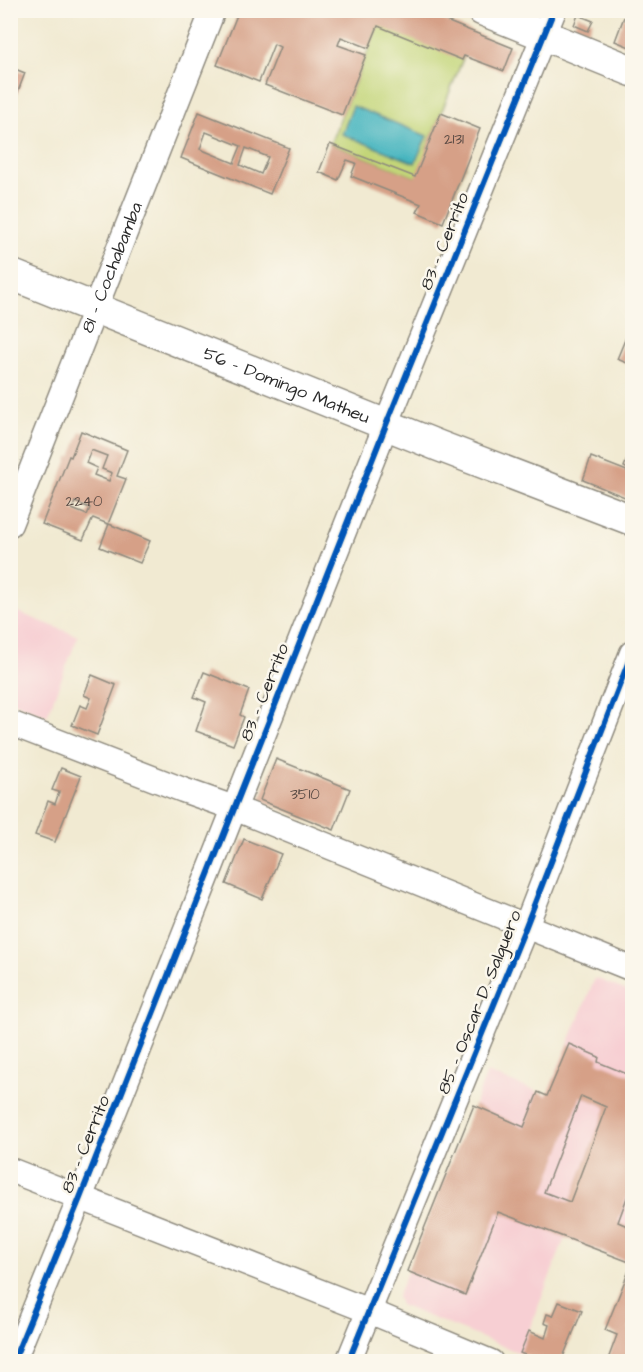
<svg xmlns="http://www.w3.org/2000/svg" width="643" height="1372" font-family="'Architects Daughter',sans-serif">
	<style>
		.built { fill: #f7cfd3 }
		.green { fill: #c3d578; stroke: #778052; stroke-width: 1.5 }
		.water { fill: #46b5bf; stroke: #387075; stroke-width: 1.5 }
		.building { fill: #d6a087; fill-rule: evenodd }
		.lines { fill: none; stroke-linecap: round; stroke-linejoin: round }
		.minor-casing { stroke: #8e8a7e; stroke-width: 27 }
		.tertiary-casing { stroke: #8e8a7e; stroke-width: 33 }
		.minor { stroke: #fff; stroke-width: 24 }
		.tertiary { stroke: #fff; stroke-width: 30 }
		.cycleway-casing { stroke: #fbf7ec; stroke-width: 10 }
		.cycleway { stroke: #0057b8; stroke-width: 6 }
		.labels { text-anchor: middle; stroke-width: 5; stroke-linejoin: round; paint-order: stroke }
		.number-label { font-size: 15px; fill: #564842 }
		.street-label { font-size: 18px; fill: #2b2b2b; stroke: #fbf7ec }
	</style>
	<rect width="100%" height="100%" fill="#fbf7ec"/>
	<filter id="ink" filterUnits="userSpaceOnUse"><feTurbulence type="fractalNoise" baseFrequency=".0167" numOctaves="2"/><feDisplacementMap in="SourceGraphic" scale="12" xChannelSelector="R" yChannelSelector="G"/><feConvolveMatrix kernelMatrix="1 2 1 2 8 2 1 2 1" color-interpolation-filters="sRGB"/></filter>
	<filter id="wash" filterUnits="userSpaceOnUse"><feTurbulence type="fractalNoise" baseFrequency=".008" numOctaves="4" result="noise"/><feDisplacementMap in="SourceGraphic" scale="24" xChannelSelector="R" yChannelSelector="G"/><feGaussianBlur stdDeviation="1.35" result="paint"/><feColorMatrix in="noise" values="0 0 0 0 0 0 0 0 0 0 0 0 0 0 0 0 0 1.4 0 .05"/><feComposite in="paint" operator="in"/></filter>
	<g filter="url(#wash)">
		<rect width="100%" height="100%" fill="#f1ead2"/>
		<g class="built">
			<polygon points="10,609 78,636 47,716 11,701"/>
			<polygon points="595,978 632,993 632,1264 565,1238 520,1353 400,1305 397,1297 487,1073 547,1095"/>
		</g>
		<polygon class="green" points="384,11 464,56 427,148 466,164 455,193 330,144"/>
		<polygon class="water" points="353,106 427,136 415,163 342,134"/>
		<g id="blocks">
			<g class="building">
				<polygon points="239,10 419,10 513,48 504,71 464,56 462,60 378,26 369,48 341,37 338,45 366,55 342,115 265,85 280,47 274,44 259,82 217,65"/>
				<polygon points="631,10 632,10 632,48 615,41 624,17 628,18"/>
				<polygon points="578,15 593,21 588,31 574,25"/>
				<polygon points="10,67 25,73 11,110 10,110"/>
				<path d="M199 112 289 148 270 194 181 158ZM206 132 241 146 234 163 200 149ZM246 148 268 157 261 174 240 165Z"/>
				<polygon points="441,113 480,129 443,223 417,212 421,204 351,176 356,163 347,160 338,180 319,172 330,144 415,177"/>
				<polygon points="629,330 632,331 632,365 617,359"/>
				<path d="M81 431 127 450 117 476 126 479 108 524 93 518 83 540 42 524 69 456 71 457ZM91 450 107 456 102 469 112 473 109 481 94 475 97 468 86 463ZM75 502 90 508 87 515 72 509Z"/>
				<polygon points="632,446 632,471 624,467"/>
				<polygon points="591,457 632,473 632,500 583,480"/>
				<polygon points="109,524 150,541 140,563 100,547"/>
				<polygon points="204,672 249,690 240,715 244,717 233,745 196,731 206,702 194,697"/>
				<polygon points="92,675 116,685 97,735 72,725 80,705 87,708 91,698 84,695"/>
				<polygon points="276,759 350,789 334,830 260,800"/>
				<polygon points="61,768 81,776 55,842 35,835 48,801 55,804 59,792 52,790"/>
				<polygon points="244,839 281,854 262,899 226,884"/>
				<path d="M569 1044 599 1057 598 1062 632 1076V1184L618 1222 632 1228V1321L629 1329 632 1330V1362H607L617 1335 605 1330 632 1263 498 1212 465 1295 407 1271 474 1105 524 1127 538 1092 547 1096ZM581 1096 606 1107 570 1202 544 1192Z"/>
				<polygon points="559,1302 582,1311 561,1362 542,1362 520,1353 529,1331 545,1338 549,1325 544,1323 547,1314 553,1316"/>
			</g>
		</g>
	</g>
	<g filter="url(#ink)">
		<use href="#blocks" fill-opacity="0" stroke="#8e8a7e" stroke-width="1.5"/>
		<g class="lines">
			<g class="minor-casing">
				<g id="minor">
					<path id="s1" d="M10 524 213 10"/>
					<polyline points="10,723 183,790 234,808 632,969"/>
					<polyline points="10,1170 369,1311 491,1362"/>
					<polyline points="13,1362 80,1198 386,425 554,10"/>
					<polyline points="348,1362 526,926 632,653"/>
				</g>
			</g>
			<g class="tertiary-casing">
				<g id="tertiary">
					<polyline points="482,10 632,71"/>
					<path id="s2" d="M10 274 439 446 632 520"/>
				</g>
			</g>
			<use href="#minor" class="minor"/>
			<use href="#tertiary" class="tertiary"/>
			<g class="cycleway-casing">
				<g id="cycleway">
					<polyline points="13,1362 80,1198 386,425 554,10"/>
					<polyline points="348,1362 526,926 632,653"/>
				</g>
			</g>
			<use href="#cycleway" class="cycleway"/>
		</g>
	</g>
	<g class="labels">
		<g class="number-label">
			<text x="454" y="144">2131</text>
			<text x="84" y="506">2240</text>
			<text x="305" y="799">3510</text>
		</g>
		<g class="street-label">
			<text transform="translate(444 241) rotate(-68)" y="6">83 - Cerrito</text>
			<text dy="6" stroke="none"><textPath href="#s1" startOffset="276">81 - Cochabamba</textPath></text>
			<text dy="6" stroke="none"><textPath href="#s2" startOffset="298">56 - Domingo Matheu</textPath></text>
			<text transform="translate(264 692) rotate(-68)" y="6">83 - Cerrito</text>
			<text transform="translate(479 1002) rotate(-68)" y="6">85 - Oscar D. Salguero</text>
			<text transform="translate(85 1144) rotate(-68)" y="6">83 - Cerrito</text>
		</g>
	</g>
	<rect width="643" height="1372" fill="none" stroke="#fbf7ec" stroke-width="36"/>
</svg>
